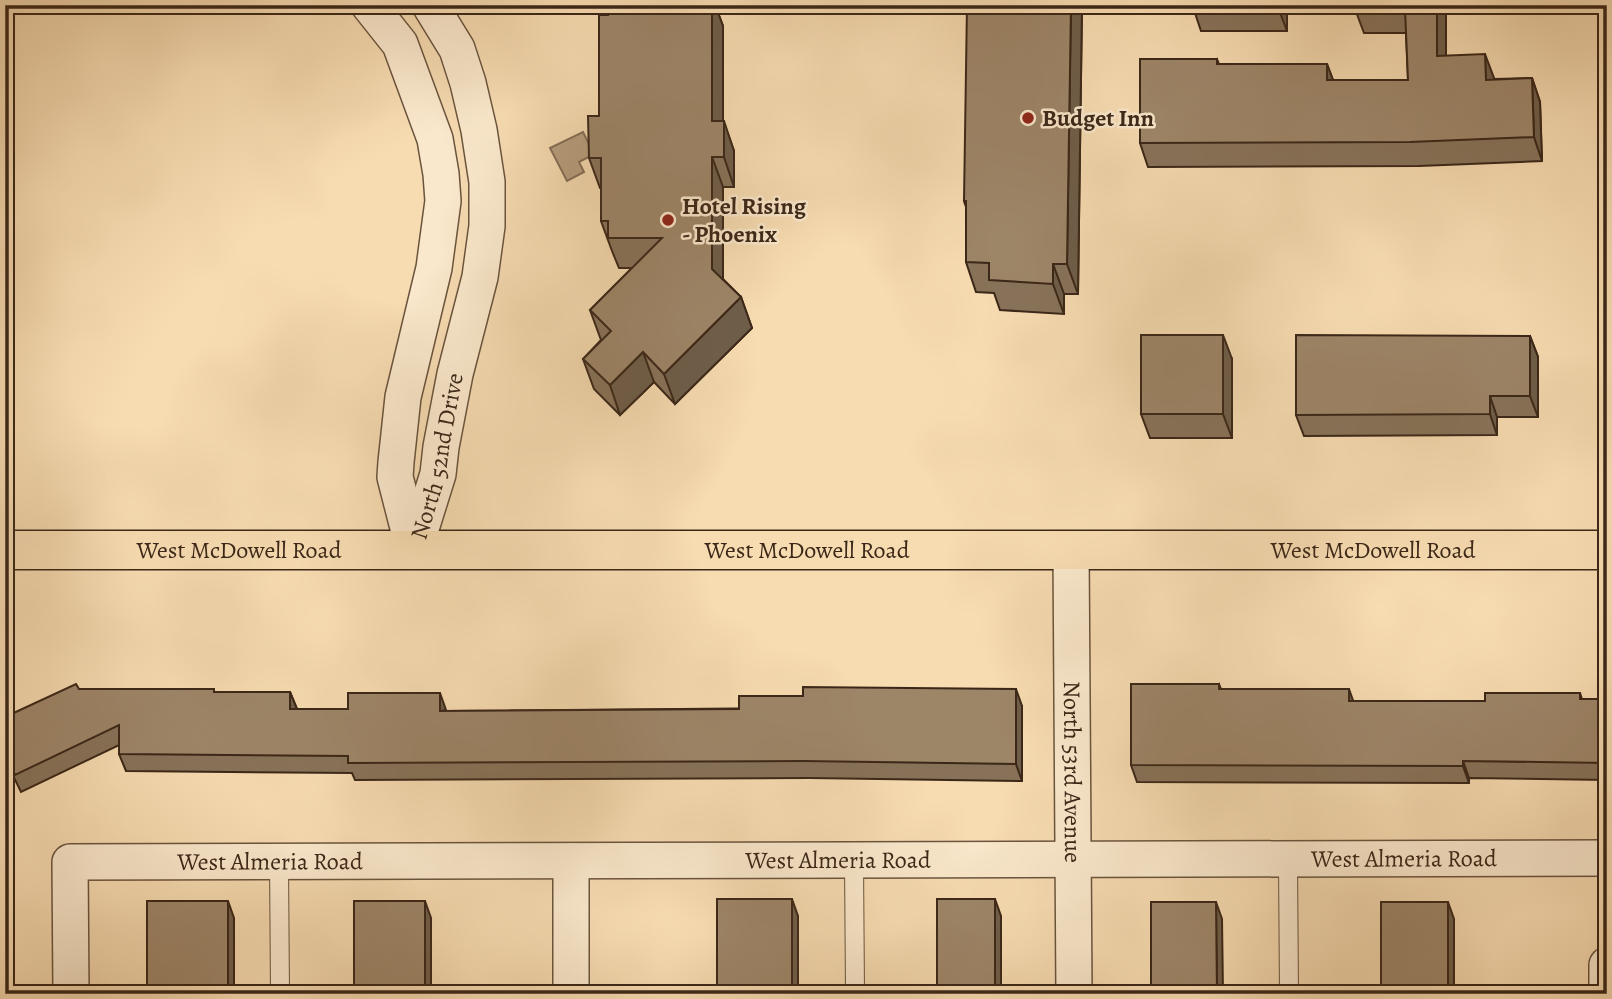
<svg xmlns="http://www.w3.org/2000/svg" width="1612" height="999" font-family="Alegreya,serif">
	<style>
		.water { fill: #b79e7d; stroke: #856e55; stroke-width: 2 }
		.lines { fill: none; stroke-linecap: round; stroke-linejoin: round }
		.lane-casing { stroke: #6a543e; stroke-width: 20 }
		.street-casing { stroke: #6a543e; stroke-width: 38 }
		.primary-casing { stroke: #3b2718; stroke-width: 41 }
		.lane { stroke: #fae8cc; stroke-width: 18 }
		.street { stroke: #fae8cc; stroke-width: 35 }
		.primary { stroke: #f7dbb1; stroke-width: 38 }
		.wall { fill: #877259; stroke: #3b2718; stroke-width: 2 }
		.shaded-wall { fill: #6e5d49; stroke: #3b2718; stroke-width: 2 }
		.building { fill: #9d8568; stroke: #3b2718; stroke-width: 2 }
		.poi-dot { fill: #8f2418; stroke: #fae8cc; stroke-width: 2.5 }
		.labels { text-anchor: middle; stroke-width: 5; stroke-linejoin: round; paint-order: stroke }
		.poi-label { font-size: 24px; font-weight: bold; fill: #3b2718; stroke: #fae8cc; text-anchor: start }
		.street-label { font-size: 24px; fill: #3b2718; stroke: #fae8cc }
	</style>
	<rect width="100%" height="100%" fill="#f7dbb1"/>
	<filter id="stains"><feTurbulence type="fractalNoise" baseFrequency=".00286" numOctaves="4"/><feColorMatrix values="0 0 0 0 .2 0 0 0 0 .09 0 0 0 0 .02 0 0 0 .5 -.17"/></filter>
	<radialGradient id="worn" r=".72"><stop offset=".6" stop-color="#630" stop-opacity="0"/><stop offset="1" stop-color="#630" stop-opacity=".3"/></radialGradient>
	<polygon class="water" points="583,132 594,154 579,162 584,172 567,181 550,148"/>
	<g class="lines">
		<g class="lane-casing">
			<g id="lane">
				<polyline points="1288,859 1289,994"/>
				<polyline points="854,860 855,994"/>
				<polyline points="279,862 280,994"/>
			</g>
		</g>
		<g class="street-casing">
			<g id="street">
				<polyline points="369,5 400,44 435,139 441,174 443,201 434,268 403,397 396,462 395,477 414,551"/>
				<path id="s1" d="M1071 550 1074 994"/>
				<path id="s2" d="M414 551 438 474 441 447 455 374 480 277 487 226V182L479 130 468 83 457 49 430 5"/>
				<polyline points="571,861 571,994"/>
				<path id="s3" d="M71 994 70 862 1607 858"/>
				<polyline points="1607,994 1607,965"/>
			</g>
		</g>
		<g class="primary-casing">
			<g id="primary">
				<path id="s4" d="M5 550H1607"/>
			</g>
		</g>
		<use href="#lane" class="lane"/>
		<use href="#street" class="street"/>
		<use href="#primary" class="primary"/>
	</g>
	<g class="wall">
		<polygon points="608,5 715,5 723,26 723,121 734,151 734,187 723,187 723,279 741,297 752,328 675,404 654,382 620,415 594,389 583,359 601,340 590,310 632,268 619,268 612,251 601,221 601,188 600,188 589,158 599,116"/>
		<polygon points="1082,5 1078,294 1064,294 1064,314 1000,310 994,293 976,292 966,262 966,207 964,201"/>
		<polygon points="1287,5 1287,31 1201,31 1193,7"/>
		<polygon points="1446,5 1446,56 1494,79 1532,78 1540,102 1542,161 1419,166 1148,167 1140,143 1217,59 1219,64 1327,64 1333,80 1408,80 1406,33 1364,33 1355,9"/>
		<polygon points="1530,336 1538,357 1538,417 1497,417 1497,435 1304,436 1296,415"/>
		<polygon points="1232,359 1232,438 1150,438 1141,414"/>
		<polygon points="1219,684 1221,689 1353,701 1485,701 1580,693 1582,699 1607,699 1607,780 1469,778 1469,783 1137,782 1131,765"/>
		<polygon points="79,689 215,692 290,692 297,709 446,711 1022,706 1022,781 809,778 355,780 352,773 126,771 119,754 119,745 21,792 5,759 5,717"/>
	</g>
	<g class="shaded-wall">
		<polygon points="712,5 715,5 723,26 723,151 712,121"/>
		<polygon points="1071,5 1082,5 1078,294 1067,264"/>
		<polygon points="1278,5 1287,5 1287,31 1278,7"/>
		<polygon points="1437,5 1446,5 1446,80 1437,56"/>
		<polygon points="1485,54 1494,78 1495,104 1486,80"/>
		<polygon points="1327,64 1336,88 1327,80"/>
		<polygon points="1532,78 1540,102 1542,161 1534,137"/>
		<polygon points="724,121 734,151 734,187 724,157"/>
		<polygon points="712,157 723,187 723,299 712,269"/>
		<polygon points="1053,264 1064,294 1064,314 1053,284"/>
		<polygon points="741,297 752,328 675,404 664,374"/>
		<polygon points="1223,335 1232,359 1232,438 1223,414"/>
		<polygon points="1530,336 1538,357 1538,417 1530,396"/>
		<polygon points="643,352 654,382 620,415 610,385"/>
		<polygon points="1490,396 1497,417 1497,435 1490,414"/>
		<polygon points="1016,689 1022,706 1022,781 1016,764"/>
		<polygon points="1349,689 1355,706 1349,701"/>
		<polygon points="290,692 297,709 290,709"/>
		<polygon points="440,693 446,710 440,711"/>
		<polygon points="1463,761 1469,778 1469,783 1463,766"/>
		<polygon points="792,899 798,916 798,994 792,994"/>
		<polygon points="995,899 1001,916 1001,994 995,994"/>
		<polygon points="228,901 234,918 234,994 228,994"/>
		<polygon points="425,901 431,918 431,994 425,994"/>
		<polygon points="1216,902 1222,919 1223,994 1217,994"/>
		<polygon points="1448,902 1454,919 1454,994 1448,994"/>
	</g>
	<g class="building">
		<polygon points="608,5 712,5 712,121 724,121 724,157 712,157 712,269 741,297 664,374 643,352 610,385 583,359 611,331 590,310 662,238 608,238 608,221 601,221 601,158 589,158 588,116 599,116 599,15 608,15"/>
		<polygon points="967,5 1071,5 1067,264 1053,264 1053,284 989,280 989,263 966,262 966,201 964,201"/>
		<rect x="1193" y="5" width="85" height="2"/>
		<polygon points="1355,5 1437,5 1437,56 1485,54 1486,80 1532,78 1534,137 1410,142 1140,143 1140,59 1217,59 1217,64 1327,64 1327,80 1408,80 1405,9 1355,9"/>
		<rect x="1141" y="335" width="82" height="79"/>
		<polygon points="1296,335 1530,336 1530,396 1490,396 1490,414 1296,415"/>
		<polygon points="76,684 79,689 214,689 214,692 290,692 290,709 348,709 348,693 440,693 440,711 739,709 739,696 803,696 803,687 1016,689 1016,764 803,761 348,763 348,756 119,754 119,725 15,775 5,755 5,717"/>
		<polygon points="1131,684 1219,684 1219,689 1349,689 1349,701 1485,701 1485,693 1580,693 1580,699 1607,699 1607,763 1463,761 1463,766 1131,765"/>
		<rect x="717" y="899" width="75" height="95"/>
		<rect x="937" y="899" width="58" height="95"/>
		<polygon points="147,901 228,901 228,994 150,994 150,990 147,990"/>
		<rect x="354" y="901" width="71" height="93"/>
		<polygon points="1151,902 1216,902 1217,994 1156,994 1156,992 1151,992"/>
		<rect x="1381" y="902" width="67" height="92"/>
	</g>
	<g class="poi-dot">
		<circle cx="1028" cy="118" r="7"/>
		<circle cx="668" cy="220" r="7"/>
	</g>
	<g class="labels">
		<g class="poi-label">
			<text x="1042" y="126">Budget Inn</text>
			<text x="682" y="214">Hotel Rising<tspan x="682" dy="28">- Phoenix</tspan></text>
		</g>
		<g class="street-label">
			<text dy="8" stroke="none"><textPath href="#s2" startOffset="98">North 52nd Drive</textPath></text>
			<text dy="8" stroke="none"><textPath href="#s4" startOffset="802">West McDowell Road</textPath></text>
			<text dy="8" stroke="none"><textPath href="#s4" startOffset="1368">West McDowell Road</textPath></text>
			<text dy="8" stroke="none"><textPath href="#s4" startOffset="234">West McDowell Road</textPath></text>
			<text dy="8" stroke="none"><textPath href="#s1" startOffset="222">North 53rd Avenue</textPath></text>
			<text dy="8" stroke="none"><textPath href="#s3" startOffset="1466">West Almeria Road</textPath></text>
			<text dy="8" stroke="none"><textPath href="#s3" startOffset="900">West Almeria Road</textPath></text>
			<text dy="8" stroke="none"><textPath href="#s3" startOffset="332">West Almeria Road</textPath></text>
		</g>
	</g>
	<rect width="1612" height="999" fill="none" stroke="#f7dbb1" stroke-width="28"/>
	<rect x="7" y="7" width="1598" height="985" fill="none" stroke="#3b2718" stroke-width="3.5"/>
	<rect x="14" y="14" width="1584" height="971" fill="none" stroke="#3b2718" stroke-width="2"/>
	<rect width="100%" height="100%" filter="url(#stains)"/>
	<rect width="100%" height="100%" fill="url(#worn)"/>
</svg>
